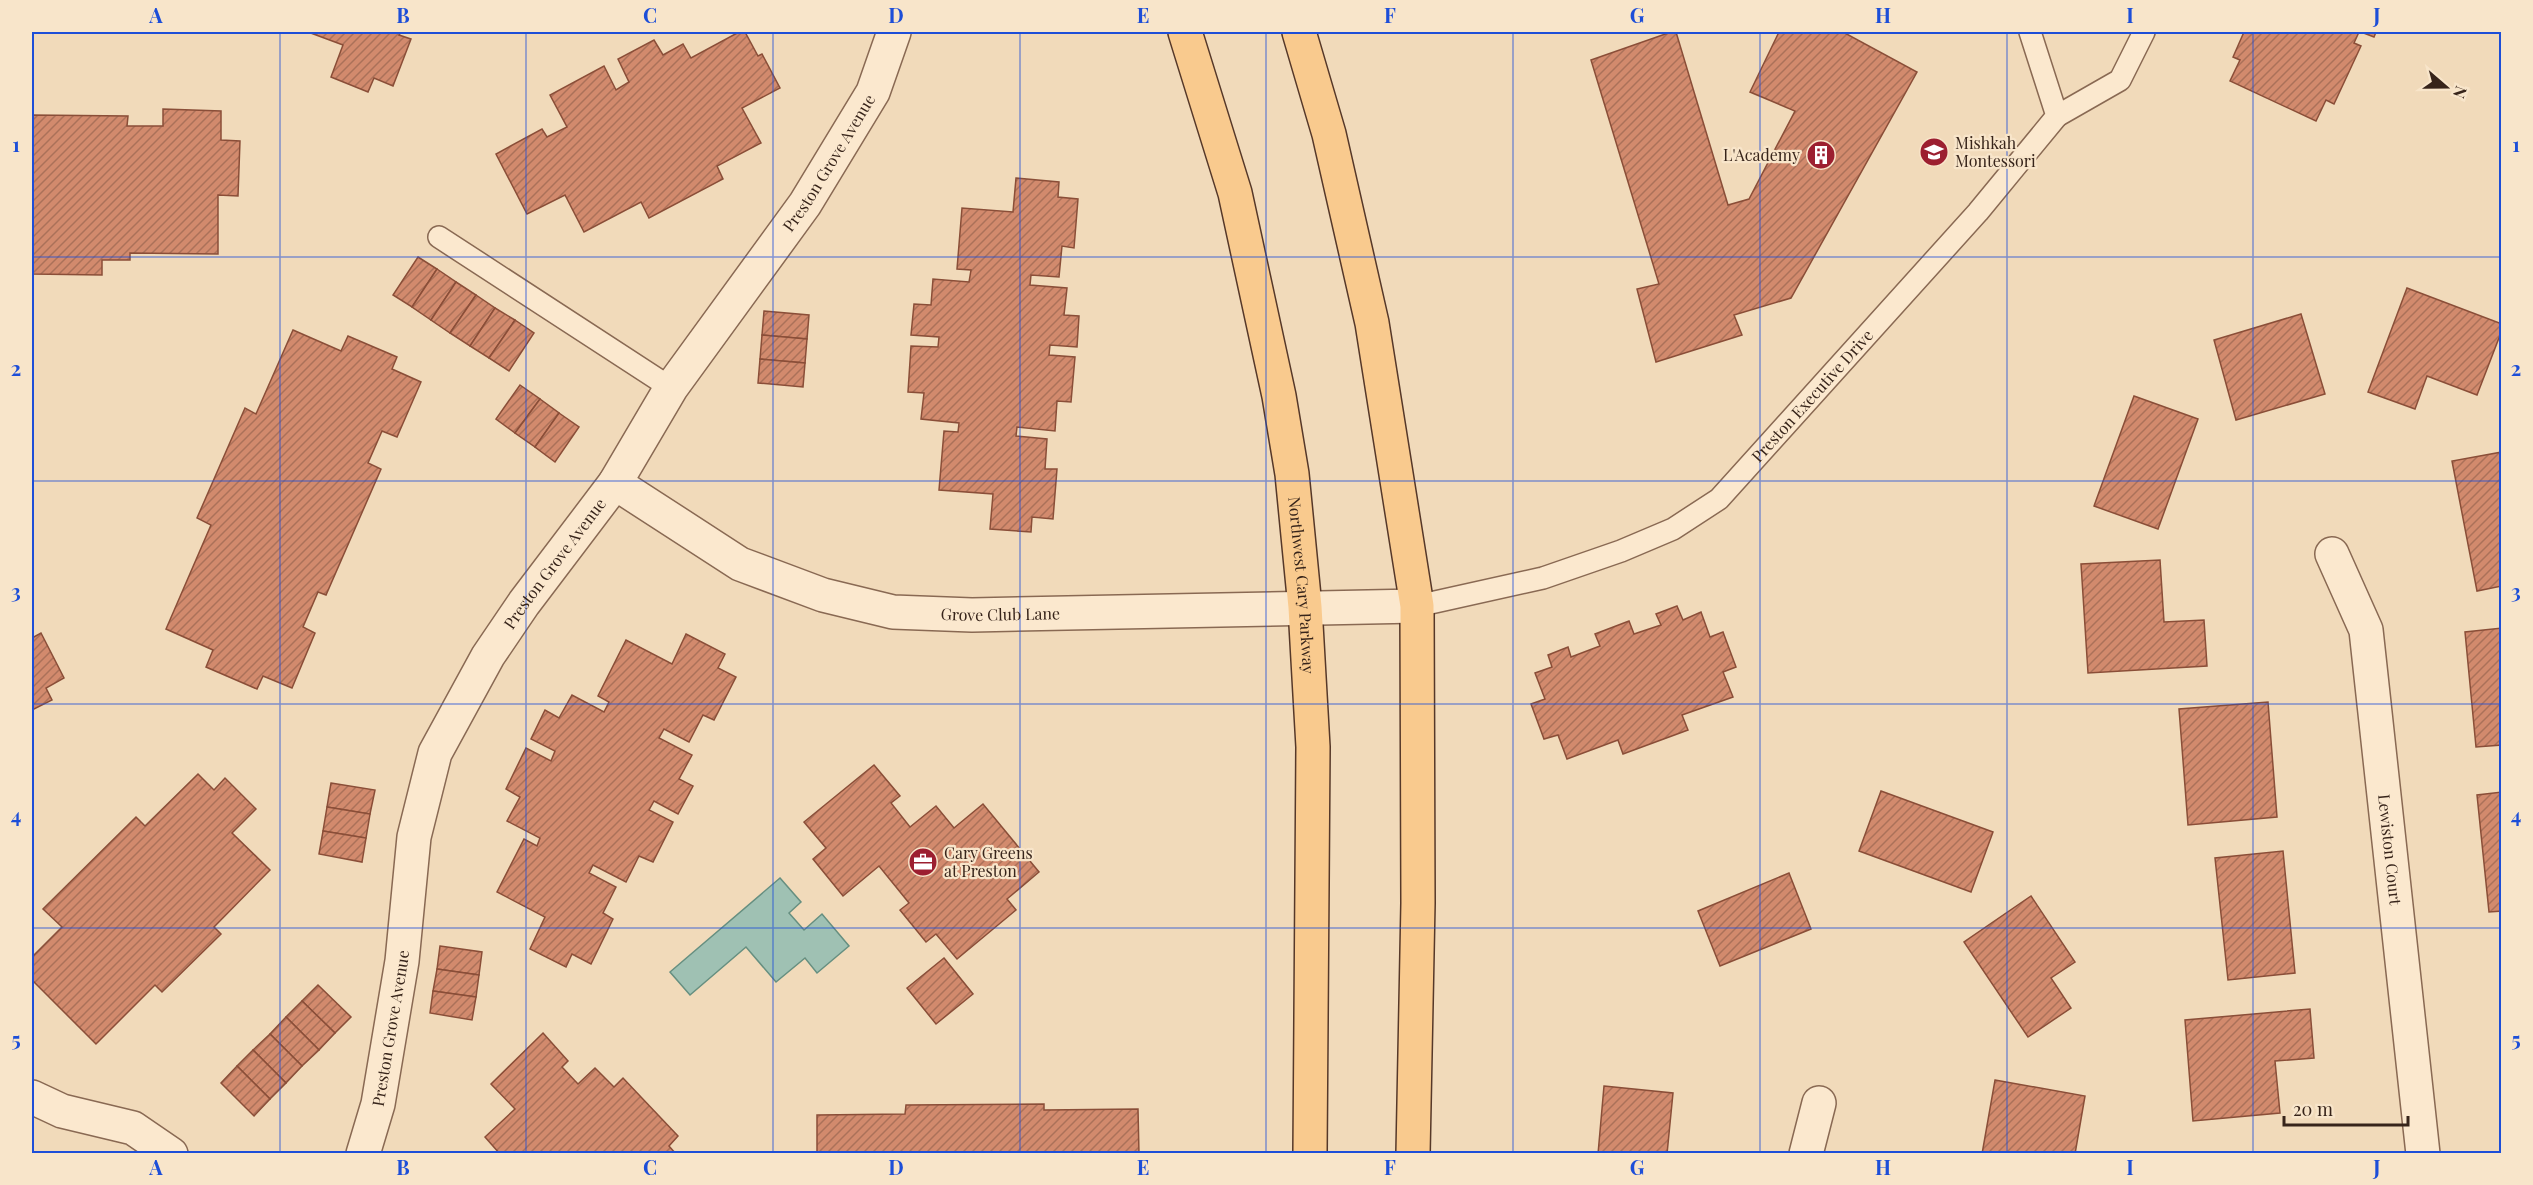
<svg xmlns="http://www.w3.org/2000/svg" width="2533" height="1185" font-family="'Playfair Display',serif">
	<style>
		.water { fill: #9fc1b3; stroke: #668f80; stroke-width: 1.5 }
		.building { fill: url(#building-hatch); stroke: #8a4e38; stroke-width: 1.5 }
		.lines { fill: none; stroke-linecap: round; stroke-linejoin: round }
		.service-casing { stroke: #896953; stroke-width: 24 }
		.minor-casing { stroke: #896953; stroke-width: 36 }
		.primary-casing { stroke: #563829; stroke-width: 36 }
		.service { stroke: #fbe8ce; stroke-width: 21 }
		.minor { stroke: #fbe8ce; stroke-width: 33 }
		.primary { stroke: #f9ca8e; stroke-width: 33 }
		.grid { fill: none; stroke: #1d4ed8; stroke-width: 1.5; stroke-opacity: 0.55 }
		.labels { text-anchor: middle; stroke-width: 4.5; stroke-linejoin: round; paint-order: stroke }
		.poi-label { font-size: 16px; fill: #37241a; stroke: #f8e5ca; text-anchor: start }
		.street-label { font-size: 16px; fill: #37241a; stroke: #f8e5ca }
		.neatline { fill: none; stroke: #1d4ed8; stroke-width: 2 }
		.grid-label { font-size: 20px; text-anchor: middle; font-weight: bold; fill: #1d4ed8 }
	</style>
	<defs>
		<pattern id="building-hatch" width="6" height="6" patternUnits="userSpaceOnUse" patternTransform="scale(1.5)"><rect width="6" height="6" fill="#d28a6d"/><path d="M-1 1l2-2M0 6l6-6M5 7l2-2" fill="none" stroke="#ab7159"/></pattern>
	</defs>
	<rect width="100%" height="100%" fill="#f1daba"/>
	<polygon class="water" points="780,878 801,902 789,913 804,930 822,914 849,946 817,973 805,958 776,982 746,947 690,995 670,972"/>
	<g class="building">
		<polygon points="308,32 401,32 399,35 411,39 393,86 374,78 368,92 331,77 343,45"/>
		<polygon points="739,32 745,32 758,56 762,54 780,88 742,108 761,143 717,166 723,179 649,218 641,202 584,232 565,195 527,214 496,154 542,129 547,137 567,127 550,95 604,66 616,90 629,82 618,59 654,40 663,55 683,44 691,58"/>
		<polygon points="1671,32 1676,32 1728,205 1749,199 1795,111 1750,92 1779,32 1843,32 1917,72 1791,298 1734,315 1742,335 1656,362 1637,289 1659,284 1591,60"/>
		<polygon points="2244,32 2359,32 2354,43 2361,46 2334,104 2326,100 2316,121 2230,81 2240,60 2233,57"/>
		<polygon points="2361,32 2376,32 2374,37"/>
		<polygon points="163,109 221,111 221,140 240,141 238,196 218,195 218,254 130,253 130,260 102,260 102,275 32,274 32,115 128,116 127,126 163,126"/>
		<polygon points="1016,178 1059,182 1058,197 1078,199 1074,248 1062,246 1059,277 1031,275 1030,285 1067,288 1064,315 1079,316 1077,347 1050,345 1049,355 1075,357 1071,402 1057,401 1055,431 1017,427 1016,436 1047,439 1045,469 1057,469 1053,519 1032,517 1031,532 990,529 993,494 939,490 944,431 958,432 959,423 921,419 924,393 908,392 911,346 938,347 939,337 911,335 914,304 931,305 933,279 969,282 971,270 957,269 962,208 1013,212"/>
		<polygon points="418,257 437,269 412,307 393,295"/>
		<polygon points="437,269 456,282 431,320 412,307"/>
		<polygon points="456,282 476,295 450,333 431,320"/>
		<polygon points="2407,288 2502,324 2502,330 2477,395 2427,376 2415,409 2368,392"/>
		<polygon points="476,295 495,308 470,346 450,333"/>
		<polygon points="495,308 515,320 489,358 470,346"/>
		<polygon points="764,311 809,315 807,339 762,335"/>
		<polygon points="2301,314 2325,394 2236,420 2214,340"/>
		<polygon points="515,320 534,333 509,371 489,358"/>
		<polygon points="293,330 341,351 348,336 397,357 392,369 421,382 397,437 382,431 368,463 381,469 326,595 318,592 303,627 315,633 292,688 263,676 257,689 206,667 213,650 166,629 211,525 197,518 245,408 256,414"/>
		<polygon points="762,335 807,339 805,363 760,359"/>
		<polygon points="760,359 805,363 803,387 758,383"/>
		<polygon points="520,385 540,399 515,433 496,419"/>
		<polygon points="2134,396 2198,419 2158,529 2094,506"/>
		<polygon points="540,399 559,413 535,447 515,433"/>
		<polygon points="559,413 579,427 555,462 535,447"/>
		<polygon points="2502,452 2502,586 2477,591 2452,461"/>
		<polygon points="2160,560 2164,622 2204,620 2207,666 2088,673 2081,564"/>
		<polygon points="1677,606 1683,620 1701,612 1710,637 1723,632 1736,667 1723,672 1733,697 1682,715 1688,730 1623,754 1618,740 1567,759 1558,735 1544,739 1531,704 1545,699 1535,673 1552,667 1548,655 1568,647 1571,657 1600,646 1595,634 1629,621 1634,634 1661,625 1656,614"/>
		<polygon points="2502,628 2502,745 2476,747 2465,632"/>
		<polygon points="41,633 64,678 46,688 52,700 32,710 32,638"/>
		<polygon points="686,634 725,654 718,668 736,677 714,720 703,715 689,742 664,729 659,738 692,755 679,779 693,786 678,814 654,801 649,810 673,822 653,862 639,856 626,882 593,865 589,873 616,887 603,913 613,919 591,964 572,954 566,967 530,949 545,917 497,892 524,839 537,846 540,838 507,821 520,797 506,789 526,748 551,761 555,751 531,739 545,710 559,718 572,695 604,712 609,702 598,696 626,640 672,664"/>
		<polygon points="2268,702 2277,817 2188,825 2179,709"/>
		<polygon points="874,765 900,796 891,803 910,827 936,806 954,828 983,804 1039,872 1007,899 1016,910 957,959 936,934 926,942 900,910 909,903 879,866 843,896 813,859 826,848 804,822"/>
		<polygon points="198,774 214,790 225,778 256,809 232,833 270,870 214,927 221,934 162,992 155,985 96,1044 32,980 32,957 62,927 43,909 136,817 145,826"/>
		<polygon points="331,783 375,790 370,814 327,807"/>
		<polygon points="1881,791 1993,832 1971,892 1859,851"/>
		<polygon points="2502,792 2502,911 2489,912 2477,795"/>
		<polygon points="327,807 370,814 366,838 323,831"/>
		<polygon points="323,831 366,838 362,862 319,854"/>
		<polygon points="2283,851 2295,973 2228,980 2215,858"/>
		<polygon points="1789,873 1811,929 1720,966 1698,911"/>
		<polygon points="2031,896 2075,962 2051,978 2071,1008 2028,1037 1964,942"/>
		<polygon points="440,946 482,952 479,975 437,969"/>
		<polygon points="944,958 973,994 936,1024 907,988"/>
		<polygon points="437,969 479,975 476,997 433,991"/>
		<polygon points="318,985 351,1017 335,1033 302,1001"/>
		<polygon points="433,991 476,997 472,1020 430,1013"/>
		<polygon points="302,1001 335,1033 319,1050 286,1017"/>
		<polygon points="2310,1009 2314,1058 2275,1061 2280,1113 2193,1121 2185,1020"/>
		<polygon points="286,1017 319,1050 302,1066 270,1034"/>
		<polygon points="543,1033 568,1061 562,1067 578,1084 595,1068 614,1087 623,1078 678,1136 669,1146 676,1154 500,1154 485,1137 515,1109 491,1084"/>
		<polygon points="270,1034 302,1066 286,1083 253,1050"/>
		<polygon points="253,1050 286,1083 270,1099 237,1066"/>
		<polygon points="237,1066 270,1099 254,1116 221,1083"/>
		<polygon points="1995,1080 2085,1096 2075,1154 1982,1154"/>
		<polygon points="1604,1086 1673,1093 1667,1154 1598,1154"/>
		<polygon points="1044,1104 1044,1110 1138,1109 1139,1154 817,1154 817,1115 905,1114 906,1105"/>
	</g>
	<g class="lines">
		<g class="service-casing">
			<g id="service">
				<polyline points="2057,116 2120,80 2144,32"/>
				<polyline points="439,237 671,388"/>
				<path id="s1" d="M1417 606 1543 578 1621 551 1673 529 1719 499 1978 212 2057 116 2030 32"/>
			</g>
		</g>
		<g class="minor-casing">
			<g id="minor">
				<path id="s2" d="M615 483 740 564 823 595 893 612 972 615 1417 606"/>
				<path id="s3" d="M2332 554 2366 630 2423 1154"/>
				<polyline points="32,1097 62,1111 133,1128 171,1154"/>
				<path id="s4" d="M363 1154 378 1104 402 961 414 837 435 753 488 656 524 603 615 483 671 388 805 204 873 92 894 32"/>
				<polyline points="1806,1154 1819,1103"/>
			</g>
		</g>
		<g class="primary-casing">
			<g id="primary">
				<path id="s5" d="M1185 32 1235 193 1279 396 1292 474 1305 607 1313 747 1310 1154"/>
				<polyline points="1299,32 1329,134 1372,323 1417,606 1418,903 1413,1154"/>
			</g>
		</g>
		<use href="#service" class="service"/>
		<use href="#minor" class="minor"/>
		<use href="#primary" class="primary"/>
	</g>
	<path class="grid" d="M280 32V1154M526 32V1154M773 32V1154M1020 32V1154M1266 32V1154M1513 32V1154M1760 32V1154M2007 32V1154M2253 32V1154M32 257H2502M32 481H2502M32 704H2502M32 928H2502"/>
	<defs>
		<g id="school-disc" transform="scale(1.5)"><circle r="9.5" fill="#9c1f30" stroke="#f8e5ca"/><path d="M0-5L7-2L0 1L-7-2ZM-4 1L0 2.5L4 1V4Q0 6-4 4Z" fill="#fff"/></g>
		<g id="building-disc" transform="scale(1.5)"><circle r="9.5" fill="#9c1f30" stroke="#f8e5ca"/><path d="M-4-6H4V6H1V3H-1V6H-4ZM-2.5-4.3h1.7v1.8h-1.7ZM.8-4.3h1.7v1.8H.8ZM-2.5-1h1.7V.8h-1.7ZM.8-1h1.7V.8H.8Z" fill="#fff"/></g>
		<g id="office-disc" transform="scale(1.5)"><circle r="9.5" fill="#9c1f30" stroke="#f8e5ca"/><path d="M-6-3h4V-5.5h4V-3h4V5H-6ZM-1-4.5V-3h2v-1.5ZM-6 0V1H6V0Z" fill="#fff"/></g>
	</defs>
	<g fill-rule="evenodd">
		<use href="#school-disc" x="1934" y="152"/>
		<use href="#building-disc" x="1821" y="155"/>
		<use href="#office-disc" x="923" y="862"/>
	</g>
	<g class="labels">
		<g class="poi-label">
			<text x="1955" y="149">Mishkah<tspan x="1955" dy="18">Montessori</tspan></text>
			<text x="1800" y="161" text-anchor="end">L'Academy</text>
			<text x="944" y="859">Cary Greens<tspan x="944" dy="18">at Preston</tspan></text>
		</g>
		<g class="street-label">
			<text dy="6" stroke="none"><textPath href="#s4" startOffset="1119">Preston Grove Avenue</textPath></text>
			<text dy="6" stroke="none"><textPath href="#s1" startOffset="462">Preston Executive Drive</textPath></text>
			<text dy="6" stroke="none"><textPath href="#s4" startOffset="633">Preston Grove Avenue</textPath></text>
			<text dy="6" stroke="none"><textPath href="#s5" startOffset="567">Northwest Cary Parkway</textPath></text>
			<text dy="6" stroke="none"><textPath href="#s2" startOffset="417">Grove Club Lane</textPath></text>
			<text dy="6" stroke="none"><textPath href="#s3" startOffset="304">Lewiston Court</textPath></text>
			<text dy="6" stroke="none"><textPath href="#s4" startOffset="129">Preston Grove Avenue</textPath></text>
		</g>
	</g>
	<rect width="2533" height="1185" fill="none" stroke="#f8e5ca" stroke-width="66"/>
	<g transform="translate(2446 87) rotate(110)" stroke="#f8e5ca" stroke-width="4.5" paint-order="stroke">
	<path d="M0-4.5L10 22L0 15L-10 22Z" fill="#37241a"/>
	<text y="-9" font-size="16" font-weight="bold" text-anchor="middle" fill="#37241a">N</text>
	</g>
	<path d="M2284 1116v9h124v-9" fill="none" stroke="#37241a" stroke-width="3"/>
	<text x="2293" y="1116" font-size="18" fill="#37241a" stroke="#f8e5ca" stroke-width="4.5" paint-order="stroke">20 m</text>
	<rect x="33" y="33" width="2467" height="1119" class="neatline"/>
	<g class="grid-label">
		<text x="156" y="23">A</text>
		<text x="403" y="23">B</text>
		<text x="650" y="23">C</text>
		<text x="896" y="23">D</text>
		<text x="1143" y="23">E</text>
		<text x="1390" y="23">F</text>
		<text x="1637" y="23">G</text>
		<text x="1883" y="23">H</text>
		<text x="2130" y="23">I</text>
		<text x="2377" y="23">J</text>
		<text x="16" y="152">1</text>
		<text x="2516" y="152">1</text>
		<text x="16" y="376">2</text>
		<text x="2516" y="376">2</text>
		<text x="16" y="599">3</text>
		<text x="2516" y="599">3</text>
		<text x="16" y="823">4</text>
		<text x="2516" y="823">4</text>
		<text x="16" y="1047">5</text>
		<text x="2516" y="1047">5</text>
		<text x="156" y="1175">A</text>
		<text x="403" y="1175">B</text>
		<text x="650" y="1175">C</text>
		<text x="896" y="1175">D</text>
		<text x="1143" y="1175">E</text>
		<text x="1390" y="1175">F</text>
		<text x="1637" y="1175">G</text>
		<text x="1883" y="1175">H</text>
		<text x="2130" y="1175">I</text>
		<text x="2377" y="1175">J</text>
	</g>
</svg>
